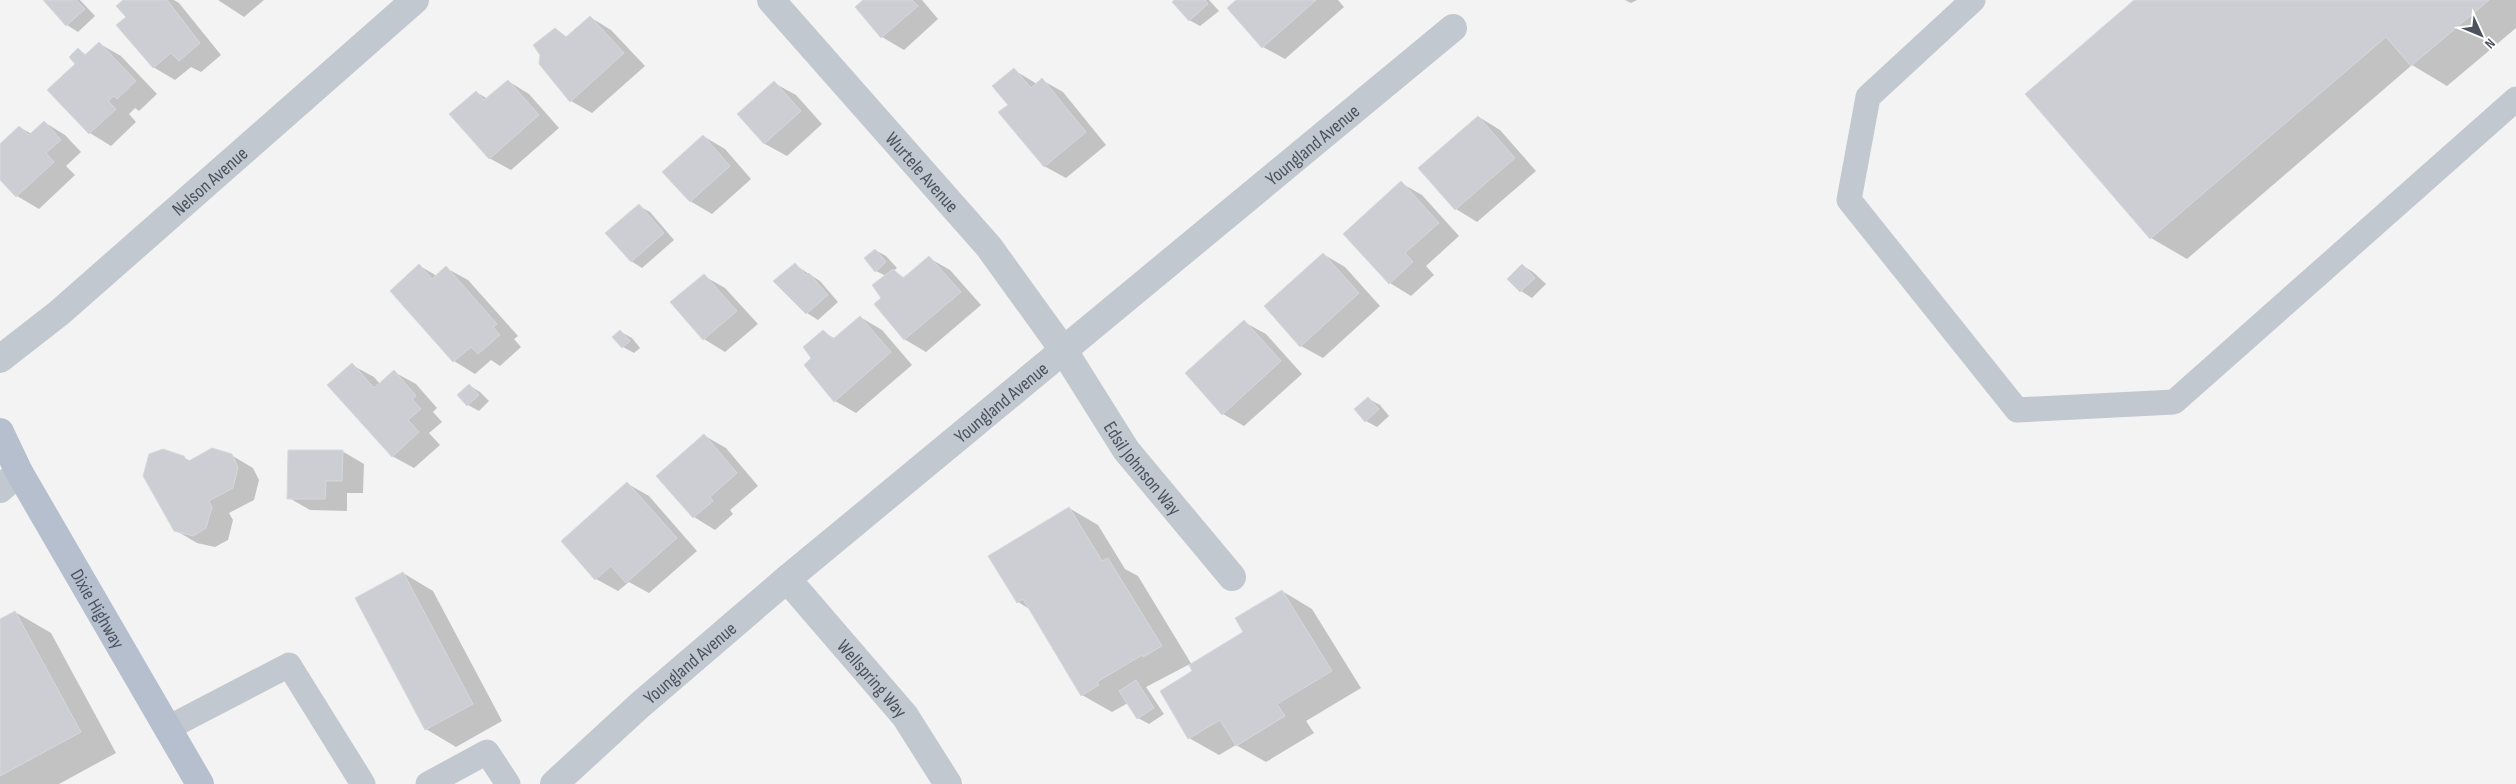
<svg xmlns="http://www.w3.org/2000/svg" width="2516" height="784" font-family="'Sofia Sans Condensed',sans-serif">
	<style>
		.shadow { fill: #0003 }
		.building { fill: #cdced4; stroke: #d7d8dd }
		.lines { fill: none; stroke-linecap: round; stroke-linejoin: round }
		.service { stroke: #c2c8cf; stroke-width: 25 }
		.minor { stroke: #c2c8cf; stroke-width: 28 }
		.primary { stroke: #b5bfce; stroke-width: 28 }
		.labels { text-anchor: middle; stroke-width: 4.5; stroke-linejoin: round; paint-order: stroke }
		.street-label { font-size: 19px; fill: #4c535e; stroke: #fff }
	</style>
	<rect width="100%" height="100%" fill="#f4f3f3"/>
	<g class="shadow">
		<polygon points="44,0 80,0 95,16 78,32 67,25"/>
		<polygon points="126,0 174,0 179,3 221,55 201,72 191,67 175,80 153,67 127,18"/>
		<polygon points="218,0 264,0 244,17"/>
		<polygon points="865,0 922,0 938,19 904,50 882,37 857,7"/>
		<polygon points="1176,0 1209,0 1219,11 1200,26 1189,20"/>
		<polygon points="1238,0 1338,0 1344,7 1285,59 1263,47"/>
		<polygon points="1625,0 1637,0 1631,3"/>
		<polygon points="2136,0 2516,0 2516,28 2447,86 2412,65 2187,259 2151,238 2027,94"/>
		<polygon points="590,17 611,30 645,66 592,113 571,101 555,30 567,37"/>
		<polygon points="100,44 121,56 157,94 139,111 135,108 129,114 136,122 111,146 90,133 77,64 79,50 87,55"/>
		<polygon points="1014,70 1037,84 1042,80 1063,92 1106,145 1066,178 1044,166 1009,105"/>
		<polygon points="508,81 529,94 559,128 511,170 489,158 476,92 488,99"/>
		<polygon points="774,83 796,95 822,124 787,156 765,144 739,114"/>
		<polygon points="1479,117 1500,130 1536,171 1477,222 1456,209"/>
		<polygon points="44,122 65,135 81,152 66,166 75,175 39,209 17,196 0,178 0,145 19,127 32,134"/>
		<polygon points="703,136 725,149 751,179 712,214 690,201"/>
		<polygon points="1401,183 1422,195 1459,236 1426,266 1434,275 1411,296 1390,283 1345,234"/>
		<polygon points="639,206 650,212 674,240 642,268 631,261"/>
		<polygon points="875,250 886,256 897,268 893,271 905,278 929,258 950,270 981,305 926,352 904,339 883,298 886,276 876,271"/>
		<polygon points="1323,254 1345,267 1380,306 1323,358 1301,346"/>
		<polygon points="795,265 820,281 838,302 818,320 807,313 774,281"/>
		<polygon points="1522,265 1533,272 1546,284 1532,298 1521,291 1509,279"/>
		<polygon points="420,266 437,276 446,268 468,280 518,336 514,339 521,347 500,366 491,360 475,374 454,361 392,291"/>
		<polygon points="704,276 725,288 758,324 725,352 704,339"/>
		<polygon points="860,317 882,330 912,365 856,413 835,401 823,332 836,339"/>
		<polygon points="1244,322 1266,334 1302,374 1244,426 1223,414"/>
		<polygon points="621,332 632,338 640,348 634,353 623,347"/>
		<polygon points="352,365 374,377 380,384 394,372 416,384 437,408 433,412 442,422 429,433 440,445 414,468 392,456"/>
		<polygon points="469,385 480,392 489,401 479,411 468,405"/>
		<polygon points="1369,399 1380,405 1389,416 1377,427 1366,421"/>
		<polygon points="705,436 726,448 758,486 730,510 733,514 715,530 694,517"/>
		<polygon points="342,451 364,464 363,493 347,493 347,511 310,510 289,498"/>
		<polygon points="231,455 253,468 259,480 254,500 229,513 233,520 228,540 215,547 197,543 175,530 183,457 190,461"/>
		<polygon points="628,484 649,496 697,551 649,593 629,582 618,591 596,579"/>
		<polygon points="1069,508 1098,525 1125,569 1138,576 1192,665 1245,633 1282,591 1312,609 1361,688 1306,721 1314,733 1266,762 1236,745 1219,755 1189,738 1194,672 1190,664 1146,687 1164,714 1149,724 1138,718 1128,703 1112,712 1082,695 1031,610 1018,602"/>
		<polygon points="403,573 433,591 502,721 456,747 426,729 356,599"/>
		<polygon points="15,612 51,633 116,753 59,784 0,784 0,620"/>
	</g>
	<g class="building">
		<polygon points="43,0 76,0 85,9 66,26"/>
		<polygon points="123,0 167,0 200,43 179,61 171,53 153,68 116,25 126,17 116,6"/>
		<polygon points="863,0 912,0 918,6 881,38 855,7"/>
		<polygon points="1174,0 1205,0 1208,4 1189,21 1172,2"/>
		<polygon points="1236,0 1316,0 1262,48 1227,8"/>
		<polygon points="2134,0 2489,0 2411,66 2386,37 2150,239 2025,94"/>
		<polygon points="590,16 624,53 570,102 539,64 540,55 533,45 555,28 566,37"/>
		<polygon points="99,42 136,81 117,99 114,96 108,101 116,109 89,134 47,90 75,64 69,57 78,48 85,55"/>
		<polygon points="1014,68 1031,88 1042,78 1086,132 1044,167 998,112 1008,105 992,86"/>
		<polygon points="508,80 539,115 489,159 449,114 476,91 484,100"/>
		<polygon points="774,81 801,111 764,144 737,114"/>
		<polygon points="1478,116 1515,158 1455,210 1418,168"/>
		<polygon points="44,121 61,140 46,153 54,162 16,197 0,180 0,144 19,126 29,135"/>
		<polygon points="703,135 730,166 690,202 662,172"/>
		<polygon points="1401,181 1439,223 1405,253 1413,262 1389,284 1343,234"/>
		<polygon points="639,204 664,233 631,262 605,233"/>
		<polygon points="875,249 886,262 875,272 864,258"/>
		<polygon points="1323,253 1359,293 1300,347 1264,306"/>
		<polygon points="929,256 961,292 904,340 874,304 881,298 872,285 893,269 903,278"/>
		<polygon points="795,263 806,275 809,273 828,295 806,314 773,281"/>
		<polygon points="419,264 432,279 446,266 497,324 493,327 500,335 478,354 471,347 453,362 390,291"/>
		<polygon points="1522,264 1535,278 1520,292 1507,279"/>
		<polygon points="704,274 737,311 703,340 670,302"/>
		<polygon points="860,316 891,352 834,402 804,365 811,358 803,347 823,330 833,339"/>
		<polygon points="1244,320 1281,361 1222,415 1185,373"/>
		<polygon points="620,330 630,341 622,348 612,337"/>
		<polygon points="352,363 374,388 394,370 416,396 412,399 421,409 408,420 419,432 392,457 327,385"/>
		<polygon points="469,384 479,395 467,406 457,395"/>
		<polygon points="1368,397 1379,409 1365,422 1354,409"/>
		<polygon points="704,434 737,473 710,497 713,501 693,518 656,476"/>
		<polygon points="212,448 232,454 238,467 233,488 209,501 212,507 206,528 193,536 174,531 143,476 149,454 163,449 184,456 187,462"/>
		<polygon points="288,450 343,450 342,481 326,481 325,499 287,499"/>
		<polygon points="627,482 677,538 626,583 611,566 595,580 561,541"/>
		<polygon points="1069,507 1102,561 1108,558 1162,646 1143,657 1142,655 1097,682 1099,685 1081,696 1023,599 1017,603 988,556"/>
		<polygon points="403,572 473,704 425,730 355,598"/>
		<polygon points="1282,590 1332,671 1277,704 1285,716 1236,746 1220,720 1188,739 1160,691 1192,671 1189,665 1243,632 1235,618"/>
		<polygon points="15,611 81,732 0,776 0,619"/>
		<polygon points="1136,680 1154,708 1137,719 1119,691"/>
	</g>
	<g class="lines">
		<g class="service">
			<polyline points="1973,0 1868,97 1849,200 2017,410 2174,402 2516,99"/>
			<polyline points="168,728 289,665 363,784"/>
			<polyline points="428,784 487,752 508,784"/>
		</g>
		<g class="minor">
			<path id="s1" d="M771 0 989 247 1064 351 1126 450 1232 577"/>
			<path id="s2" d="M0 359 59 313 415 0"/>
			<polyline points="0,489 19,472"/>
			<path id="s3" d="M787 579 905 716 948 784"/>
			<path id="s4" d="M554 784 640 705 787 579 1453 28"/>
		</g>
		<path class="primary" id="s5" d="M0 432 19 472 200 784"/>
	</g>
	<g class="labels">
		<g class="street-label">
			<text dy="7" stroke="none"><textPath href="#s4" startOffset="992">Youngland Avenue</textPath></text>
			<text dy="7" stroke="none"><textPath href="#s1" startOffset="229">Wurtele Avenue</textPath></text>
			<text dy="7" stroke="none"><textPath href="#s2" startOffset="275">Nelson Avenue</textPath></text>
			<text dy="7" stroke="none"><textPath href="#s4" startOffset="588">Youngland Avenue</textPath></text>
			<text dy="7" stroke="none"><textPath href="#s1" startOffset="599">Edsil Johnson Way</textPath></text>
			<text dy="7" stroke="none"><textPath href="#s5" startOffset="202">Dixie Highway</textPath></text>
			<text dy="7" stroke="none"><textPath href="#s4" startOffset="182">Youngland Avenue</textPath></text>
			<text dy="7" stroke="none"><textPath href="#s3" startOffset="131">Wellspring Way</textPath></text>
		</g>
	</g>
	<g transform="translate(2481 35) rotate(134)" stroke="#ffffff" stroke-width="4" paint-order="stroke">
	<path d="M0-4L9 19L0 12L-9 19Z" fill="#4c535e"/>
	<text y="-8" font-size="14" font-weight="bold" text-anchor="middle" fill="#4c535e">N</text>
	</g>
</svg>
